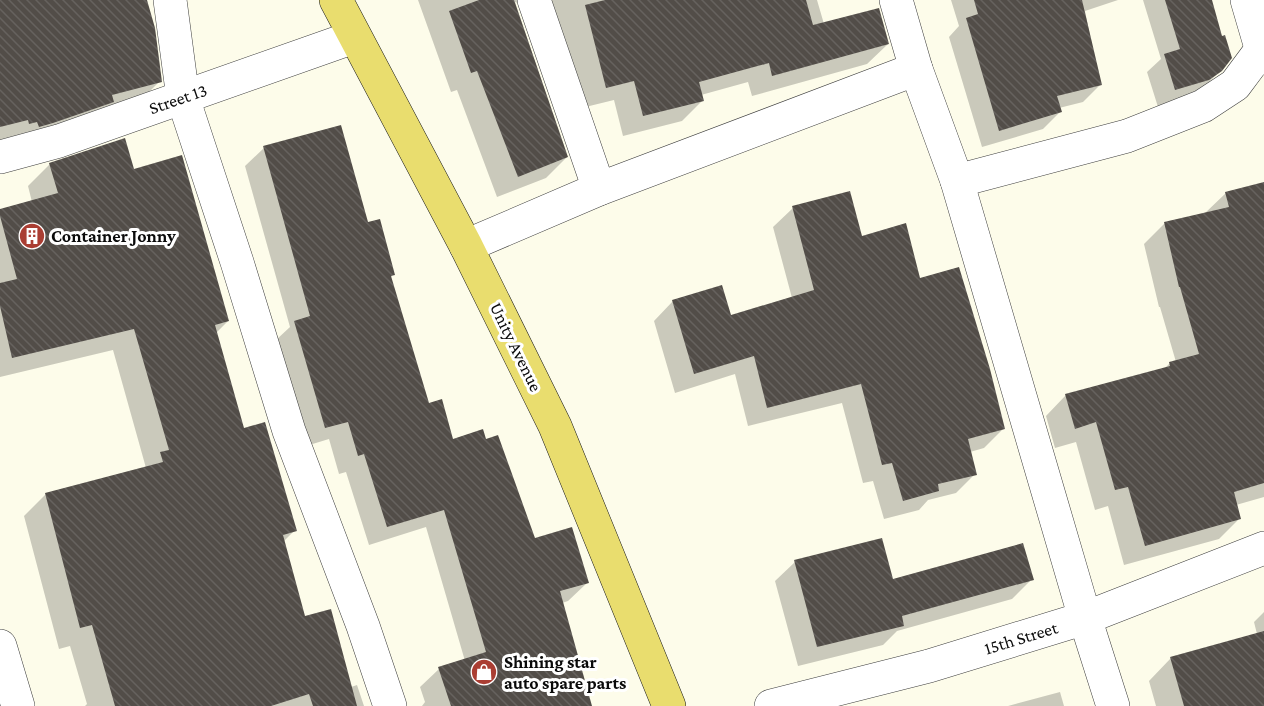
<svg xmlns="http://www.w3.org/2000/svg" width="1264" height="706" font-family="'Crimson Pro',serif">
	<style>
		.shadow { fill: #0003 }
		.building { fill: url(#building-back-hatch) }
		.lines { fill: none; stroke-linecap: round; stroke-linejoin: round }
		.minor-casing { stroke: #3d3d3d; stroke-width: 34 }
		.primary-casing { stroke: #1b1b1b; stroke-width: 34 }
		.minor { stroke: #fff; stroke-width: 33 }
		.primary { stroke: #e9dd6e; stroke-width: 33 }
		.labels { text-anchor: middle; stroke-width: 6; stroke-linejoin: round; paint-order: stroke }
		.street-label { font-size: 18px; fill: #0a0a0a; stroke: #fff }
		.poi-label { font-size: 18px; font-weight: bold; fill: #0a0a0a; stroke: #fff; text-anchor: start }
	</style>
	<defs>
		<pattern id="building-back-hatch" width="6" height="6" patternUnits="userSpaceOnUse" patternTransform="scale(1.5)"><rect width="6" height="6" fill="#524d48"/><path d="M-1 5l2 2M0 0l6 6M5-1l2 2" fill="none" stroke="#66625e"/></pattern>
	</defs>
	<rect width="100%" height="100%" fill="#fdfcea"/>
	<g class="shadow">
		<polygon points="0,0 146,0 160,81 139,102 0,141"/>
		<polygon points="418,0 817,0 824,24 888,44 867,64 752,96 748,82 701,95 703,100 682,121 623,136 614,100 565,112 525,6 515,2 567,157 546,178 497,197 457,90 451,92"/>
		<polygon points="951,0 1118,0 1085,11 1100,85 1083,102 1059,108 1060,112 1043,129 982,147 949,37 959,26"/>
		<polygon points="1143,0 1211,0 1221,70 1203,88 1190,96 1158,107 1147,72 1161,59"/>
		<polygon points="264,148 367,224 394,274 390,278 428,405 452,441 534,540 587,583 568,601 562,603 583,706 422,706 425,702 420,687 439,669 465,661 426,527 369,545 346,472 339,474 329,439 306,446 276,340 290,327 245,166"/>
		<polygon points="50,164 133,170 228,321 216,333 243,430 295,530 283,542 304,618 351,687 357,685 364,706 85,706 87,704 70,646 59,649 24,516 46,494 146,468 113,350 0,377 0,210 32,202 28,186"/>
		<polygon points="1264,183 1264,497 1236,505 1240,518 1219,539 1124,565 1108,506 1095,510 1076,442 1055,448 1046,416 1066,395 1163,370 1169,364 1176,362 1160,307 1159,307 1144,244 1164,224 1204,214 1226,193"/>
		<polygon points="793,208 861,238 919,280 1003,429 984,448 970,452 975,474 956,493 928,500 919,510 884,519 873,481 863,483 842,403 748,426 735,374 675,393 654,321 673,301 730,317 792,298 773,227"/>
		<polygon points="795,562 891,581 1032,579 1012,599 897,631 883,645 798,666 775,581"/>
		<polygon points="1264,612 1264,706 1156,706 1149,681 1171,658 1257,634 1254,622"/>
		<polygon points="1060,692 1064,706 1008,706"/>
	</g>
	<g class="building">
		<polygon points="0,0 147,0 155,28 162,82 112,95 114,102 53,123 39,127 37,122 29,124 28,120 0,127"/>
		<polygon points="479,0 514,0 568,157 518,177 477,71 471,73 449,11"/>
		<polygon points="605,0 806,0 813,25 879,8 889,44 772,76 769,63 699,82 704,101 643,116 634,81 606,88 585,5"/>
		<polygon points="974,0 1082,0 1102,85 1057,96 1062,112 999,131 966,18 978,14"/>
		<polygon points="1165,0 1212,0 1222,36 1225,35 1232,58 1222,71 1209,80 1175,90 1164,54 1180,49"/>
		<polygon points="341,125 368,222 380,219 395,275 391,276 429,403 442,399 453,439 483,429 486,439 498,435 535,538 572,527 589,583 560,591 592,706 451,706 438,667 486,652 444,510 387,527 364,454 358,456 348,422 325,428 294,321 310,316 263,146"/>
		<polygon points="125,138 134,169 182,155 229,321 215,325 244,428 265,422 297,531 283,535 305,616 331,609 357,706 313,706 309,694 271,706 115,706 92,625 80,628 45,493 163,462 160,452 169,450 134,329 12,358 0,306 0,283 17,279 0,216 0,209 58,193 49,163"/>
		<polygon points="1264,182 1264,483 1234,492 1241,519 1145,546 1128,487 1115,490 1096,422 1075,429 1065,394 1170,366 1169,362 1199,354 1180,287 1179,287 1164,222 1229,207 1225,192"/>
		<polygon points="850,191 862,236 906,223 920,278 959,267 990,369 1005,429 968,439 977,475 938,484 939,491 903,501 892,463 882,465 861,384 767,408 754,356 694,374 672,300 722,285 731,315 814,290 792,206"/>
		<polygon points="882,538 893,579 1023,543 1034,580 902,616 904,626 817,647 794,560"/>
		<polygon points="1264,631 1264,706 1184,706 1170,657"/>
	</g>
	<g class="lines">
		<g class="minor-casing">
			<g id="minor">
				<polyline points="170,0 183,98 237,262 289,431 363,626 390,706"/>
				<polyline points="534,0 599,189"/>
				<polyline points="896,0 916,69 957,181 1085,618 1113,706"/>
				<polyline points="1247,0 1264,58"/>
				<polyline points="0,157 59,141 354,37"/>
				<polyline points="957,181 1127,136 1203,106 1235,85 1264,46"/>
				<polyline points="466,246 599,189 916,69"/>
				<polyline points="0,646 18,706"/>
				<polyline points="771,706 929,666 1085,618 1264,548"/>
			</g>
		</g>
		<g class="primary-casing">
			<polyline id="primary" points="336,0 466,246 555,426 669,706"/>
		</g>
		<use href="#minor" class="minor"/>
		<use href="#primary" class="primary"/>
	</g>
	<defs>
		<g id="building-disc" transform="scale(1.35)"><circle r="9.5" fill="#aa3e33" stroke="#fff"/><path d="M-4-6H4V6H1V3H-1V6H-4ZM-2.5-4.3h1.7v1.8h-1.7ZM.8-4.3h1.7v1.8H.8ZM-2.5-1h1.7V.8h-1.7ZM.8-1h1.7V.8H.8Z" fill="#fff"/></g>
		<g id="shop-disc" transform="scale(1.35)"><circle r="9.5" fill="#aa3e33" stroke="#fff"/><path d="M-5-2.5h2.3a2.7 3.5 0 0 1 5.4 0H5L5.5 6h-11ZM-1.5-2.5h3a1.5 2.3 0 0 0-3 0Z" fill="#fff"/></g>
	</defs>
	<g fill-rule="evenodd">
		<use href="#building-disc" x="32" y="236"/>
		<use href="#shop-disc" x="484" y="672"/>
	</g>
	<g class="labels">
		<g class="street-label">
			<text transform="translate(178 99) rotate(-19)" y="6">Street 13</text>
			<text transform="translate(516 347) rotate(64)" y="6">Unity Avenue</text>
			<text transform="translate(1021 638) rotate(-17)" y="6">15th Street</text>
		</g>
		<g class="poi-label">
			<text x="51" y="242">Container Jonny</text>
			<text x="504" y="668">Shining star<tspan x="504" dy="21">auto spare parts</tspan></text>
		</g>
	</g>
</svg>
